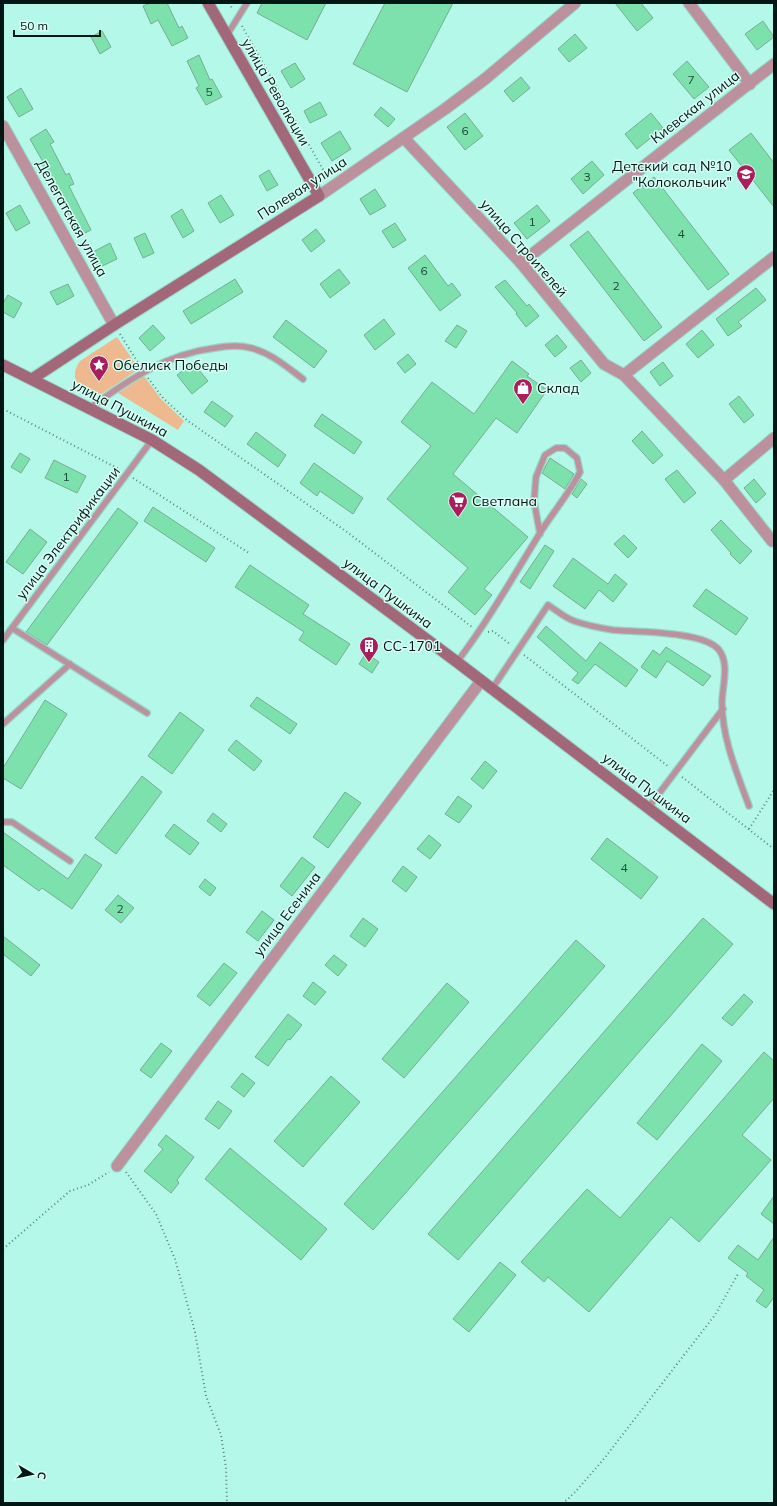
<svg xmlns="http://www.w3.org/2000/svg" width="777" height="1506" font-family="Mulish,sans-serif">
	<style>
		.green { fill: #eeb98e }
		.building { fill: #7de1ae; stroke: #79ad91 }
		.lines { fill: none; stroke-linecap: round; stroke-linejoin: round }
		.service-casing { stroke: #97d4c7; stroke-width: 8 }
		.minor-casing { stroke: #97d4c7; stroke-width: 13 }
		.secondary-casing { stroke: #97d4c7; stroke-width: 13 }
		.path { stroke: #5b887e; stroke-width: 2; stroke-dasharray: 1 3; stroke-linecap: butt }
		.service { stroke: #bc919d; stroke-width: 5.5 }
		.minor { stroke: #bc919d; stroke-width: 11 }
		.secondary { stroke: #a3677a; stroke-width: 11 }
		.labels { text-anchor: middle; stroke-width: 3; stroke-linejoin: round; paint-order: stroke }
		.number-label { font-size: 12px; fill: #1f4939 }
		.street-label { font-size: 14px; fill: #001612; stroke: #d8fff6 }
		.poi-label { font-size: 14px; fill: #001612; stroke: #d8fff6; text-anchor: start }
	</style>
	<rect width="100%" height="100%" fill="#b4f8e9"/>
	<g class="green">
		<path d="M117 337 139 369 100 395C83 388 66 382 80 361Z"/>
		<polygon points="144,376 161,399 184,421 178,430 118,393"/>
	</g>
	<g class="building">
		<polygon points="150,3 167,3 179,28 182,26 188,38 172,46 158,20 151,24 143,6"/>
		<polygon points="262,3 326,3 307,40 257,13"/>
		<polygon points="385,3 453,3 407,92 353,64"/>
		<polygon points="615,3 641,3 653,18 637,31"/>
		<polygon points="763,21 774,37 757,50 745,34"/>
		<polygon points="102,31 111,47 100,54 91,37"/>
		<polygon points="575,34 587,48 569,62 558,49"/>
		<polygon points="199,55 210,80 212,79 222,97 206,105 196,88 199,86 187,61"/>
		<polygon points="687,61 709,87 694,99 673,74"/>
		<polygon points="295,63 305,79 291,88 281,71"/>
		<polygon points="521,77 530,88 513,102 504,91"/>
		<polygon points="21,88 33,109 19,117 7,97"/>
		<polygon points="320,102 327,115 310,123 304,111"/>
		<polygon points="381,107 395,119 388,127 374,115"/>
		<polygon points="465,113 483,136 465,150 447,127"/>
		<polygon points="651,113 663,128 637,149 625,134"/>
		<polygon points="46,129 54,142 50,144 66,175 69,173 74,184 69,186 91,230 79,236 58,192 57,193 41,162 43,162 30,139"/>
		<polygon points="340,131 351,149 332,161 321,143"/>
		<polygon points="751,133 774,163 774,207 729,150"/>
		<polygon points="592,161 604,175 583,194 571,179"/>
		<polygon points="269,170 278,185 267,191 259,176"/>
		<polygon points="654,177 729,274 708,290 633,193"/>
		<polygon points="375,189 386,206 370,215 360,199"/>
		<polygon points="221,195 234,215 220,223 208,203"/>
		<polygon points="20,205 30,223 16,231 6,213"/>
		<polygon points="537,205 550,221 527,239 514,223"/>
		<polygon points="182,209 194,231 183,238 171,216"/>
		<polygon points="395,223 406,240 393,248 382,231"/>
		<polygon points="316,229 325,241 311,252 302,240"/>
		<polygon points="588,231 662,327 644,341 570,245"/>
		<polygon points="145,233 154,253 143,258 134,238"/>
		<polygon points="110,243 117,259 98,268 91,253"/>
		<polygon points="425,255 448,286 452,283 461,295 440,311 408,268"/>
		<polygon points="339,269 350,283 330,298 320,284"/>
		<polygon points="235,279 243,292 191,324 183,311"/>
		<polygon points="505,280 527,306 529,304 539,316 526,327 516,314 517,313 495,287"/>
		<polygon points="68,284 74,296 57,305 50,292"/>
		<polygon points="756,288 766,300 738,322 742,326 728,336 716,319"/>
		<polygon points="8,295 22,303 14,318 3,312 3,303"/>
		<polygon points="384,319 395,334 375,350 364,335"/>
		<polygon points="286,320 327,351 314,368 273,337"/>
		<polygon points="153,325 165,338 150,351 139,338"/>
		<polygon points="457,325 467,331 456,348 445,341"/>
		<polygon points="702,330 714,345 698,358 686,344"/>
		<polygon points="557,335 567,347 555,357 545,345"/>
		<polygon points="408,354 416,364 405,373 397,363"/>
		<polygon points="581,360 591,373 581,382 570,368"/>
		<polygon points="512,361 529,374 527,376 547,390 517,433 496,418 453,474 528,537 484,589 492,595 475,615 448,592 468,568 387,499 431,446 401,422 432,382 474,414"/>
		<polygon points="663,362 673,376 660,386 650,372"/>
		<polygon points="193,363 208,381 192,394 177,375"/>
		<polygon points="739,396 754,415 744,423 729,404"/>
		<polygon points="212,401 233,416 225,427 204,412"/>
		<polygon points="322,414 362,442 354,454 314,426"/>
		<polygon points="642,431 663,455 653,464 632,441"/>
		<polygon points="256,432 286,455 278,467 247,444"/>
		<polygon points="20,453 30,459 21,473 11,467"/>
		<polygon points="550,458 574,474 565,489 542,473"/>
		<polygon points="54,460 86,476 77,493 45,478"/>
		<polygon points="314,463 363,498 353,514 320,491 317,496 300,483"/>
		<polygon points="677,470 696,493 684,503 665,479"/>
		<polygon points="581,479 587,484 577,498 572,494"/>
		<polygon points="754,479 766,494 756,503 744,488"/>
		<polygon points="153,507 215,548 206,562 144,521"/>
		<polygon points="118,508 138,523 47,645 26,632"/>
		<polygon points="721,520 742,542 752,551 740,564 730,554 731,553 711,530"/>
		<polygon points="30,529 47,542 23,574 6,562"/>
		<polygon points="624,535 637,548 628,558 614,544"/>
		<polygon points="545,545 554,551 530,589 520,582"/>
		<polygon points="573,558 608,584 615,574 627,584 613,602 599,590 585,609 553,586"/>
		<polygon points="250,565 309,605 303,614 350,644 336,665 299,640 304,632 235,587"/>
		<polygon points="706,589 748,618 736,635 693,606"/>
		<polygon points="546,626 586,661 600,642 638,670 626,687 595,664 578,684 572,680 578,673 537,637"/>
		<polygon points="666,647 711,676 703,686 667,661 656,678 641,667 653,650 660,655"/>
		<polygon points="366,653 379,662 372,673 359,664"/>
		<polygon points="257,697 297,724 290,734 250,706"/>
		<polygon points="45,700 67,714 21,789 3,778 3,768"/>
		<polygon points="180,712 204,730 172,774 148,756"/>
		<polygon points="236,740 262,761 254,771 228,750"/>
		<polygon points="485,761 497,771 483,789 471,779"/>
		<polygon points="142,776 162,792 116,854 95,838"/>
		<polygon points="345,792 361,803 328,848 313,837"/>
		<polygon points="458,796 472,806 459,823 445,814"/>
		<polygon points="213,813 227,824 221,832 207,821"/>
		<polygon points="174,824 199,843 190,855 165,836"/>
		<polygon points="3,832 68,879 85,854 102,865 72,909 42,888 39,891 3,865"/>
		<polygon points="429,835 441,845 430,859 417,849"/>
		<polygon points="607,838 658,877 641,899 591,859"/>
		<polygon points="302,857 315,867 292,896 280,886"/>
		<polygon points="403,866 417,877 406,892 392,881"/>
		<polygon points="205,879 216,888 210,896 199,887"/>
		<polygon points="118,895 134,908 121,923 105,910"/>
		<polygon points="262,911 274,920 258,941 246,932"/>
		<polygon points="363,918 378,929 365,947 350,936"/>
		<polygon points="703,918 733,944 458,1260 428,1234"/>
		<polygon points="3,936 40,965 31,976 3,954"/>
		<polygon points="576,940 605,966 373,1230 344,1204"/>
		<polygon points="334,955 347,965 338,976 325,965"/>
		<polygon points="224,963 237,973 210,1006 197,996"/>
		<polygon points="313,982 326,992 315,1005 303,996"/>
		<polygon points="447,983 469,1002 404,1078 382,1059"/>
		<polygon points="744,994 753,1002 732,1026 722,1018"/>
		<polygon points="288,1014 302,1025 290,1040 288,1039 268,1066 255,1057"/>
		<polygon points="161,1043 172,1051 151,1078 140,1070"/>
		<polygon points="702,1044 722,1061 657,1140 637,1123"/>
		<polygon points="764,1052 774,1061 774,1098 742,1135 771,1160 699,1242 671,1217 589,1312 548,1277 544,1282 521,1262 587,1189 620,1218"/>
		<polygon points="242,1073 255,1083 244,1097 231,1087"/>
		<polygon points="331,1076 360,1102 303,1167 274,1141"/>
		<polygon points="218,1101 232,1111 219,1129 205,1119"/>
		<polygon points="166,1135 194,1157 177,1180 179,1183 171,1193 144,1171 163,1149 158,1145"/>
		<polygon points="230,1148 327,1229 301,1260 205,1179"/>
		<polygon points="774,1196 774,1224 761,1214"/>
		<polygon points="774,1237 774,1297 766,1308 756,1301 764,1290 746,1276 748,1273 728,1258 738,1245 758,1260"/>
		<polygon points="500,1262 516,1275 469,1332 453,1319"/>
	</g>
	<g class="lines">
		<g class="service-casing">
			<g id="service">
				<polyline points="227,35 247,3"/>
				<path d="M90 408C128 380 166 354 215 348 226 346 240 345 251 348 271 353 287 367 303 379"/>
				<polyline points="12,628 147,713"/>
				<polyline points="3,640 152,440"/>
				<path d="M457 662C488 621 513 577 540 533 553 512 569 494 580 472L577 458 565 448H556L545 455 536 477 534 501 540 534"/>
				<path d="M492 689 548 605C556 610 565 618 574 621 586 625 600 628 613 630 635 632 705 631 719 650 730 664 722 687 722 703 722 738 737 773 749 806"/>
				<polyline points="3,724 70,664"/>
				<polyline points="648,808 723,709"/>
				<polyline points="3,822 12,822 70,861"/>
			</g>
		</g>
		<g class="minor-casing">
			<g id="minor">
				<polyline points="689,3 750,84"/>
				<polyline points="3,126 114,325"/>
				<polyline points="404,138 521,263 604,364 624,375 724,480"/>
				<polyline points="319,196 445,109 485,79 575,3"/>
				<polyline points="521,263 774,64"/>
				<polyline points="624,375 774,257"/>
				<polyline points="772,541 724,480 774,438"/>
				<polyline points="117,1166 481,681"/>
			</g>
		</g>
		<g class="secondary-casing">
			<g id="secondary">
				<polyline points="3,365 152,440 199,470 457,662 774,904"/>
				<polyline points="32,379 114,325 319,196 208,3"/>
			</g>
		</g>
		<g class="path">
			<polyline points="229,3 233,10"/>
			<polyline points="242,26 326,175"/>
			<polyline points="120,334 140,366"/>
			<polyline points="148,378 163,398 188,421 347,532 472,627"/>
			<polyline points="3,409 119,469"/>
			<polyline points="133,478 249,553"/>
			<polyline points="488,632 493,631 511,645"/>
			<polyline points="524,655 669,767"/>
			<polyline points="682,777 774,849"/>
			<polyline points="749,829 774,790"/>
			<polyline points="126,1172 156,1214 175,1259 195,1332 206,1396 221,1435 226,1468 227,1503"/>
			<polyline points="3,1249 70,1191 88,1185 109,1172"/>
			<polyline points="562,1503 567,1500 577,1490 603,1460 715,1315 738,1274"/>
		</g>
		<use href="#service" class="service"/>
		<use href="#minor" class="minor"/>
		<use href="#secondary" class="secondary"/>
	</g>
	<defs>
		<g id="school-pin" transform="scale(1)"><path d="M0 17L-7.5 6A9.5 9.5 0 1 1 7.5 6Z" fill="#ab1e5e" stroke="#d8fff6"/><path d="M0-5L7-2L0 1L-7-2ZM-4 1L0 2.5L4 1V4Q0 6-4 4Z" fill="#fff"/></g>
		<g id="sight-pin" transform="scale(1)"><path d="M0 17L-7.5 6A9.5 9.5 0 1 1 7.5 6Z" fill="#ab1e5e" stroke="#d8fff6"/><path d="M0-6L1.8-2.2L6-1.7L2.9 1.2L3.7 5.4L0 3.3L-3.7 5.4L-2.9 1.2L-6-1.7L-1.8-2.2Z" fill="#fff"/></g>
		<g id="shop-pin" transform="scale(1)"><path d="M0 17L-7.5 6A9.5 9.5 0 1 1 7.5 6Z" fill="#ab1e5e" stroke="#d8fff6"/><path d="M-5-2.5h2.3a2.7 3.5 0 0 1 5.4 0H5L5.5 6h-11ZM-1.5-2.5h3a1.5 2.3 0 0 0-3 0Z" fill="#fff"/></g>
		<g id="supermarket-pin" transform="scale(1)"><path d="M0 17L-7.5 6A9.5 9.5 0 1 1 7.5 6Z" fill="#ab1e5e" stroke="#d8fff6"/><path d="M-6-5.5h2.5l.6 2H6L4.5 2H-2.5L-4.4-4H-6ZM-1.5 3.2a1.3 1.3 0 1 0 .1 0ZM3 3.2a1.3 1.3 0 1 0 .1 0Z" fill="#fff"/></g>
		<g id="building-pin" transform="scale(1)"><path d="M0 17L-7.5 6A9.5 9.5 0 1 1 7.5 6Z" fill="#ab1e5e" stroke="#d8fff6"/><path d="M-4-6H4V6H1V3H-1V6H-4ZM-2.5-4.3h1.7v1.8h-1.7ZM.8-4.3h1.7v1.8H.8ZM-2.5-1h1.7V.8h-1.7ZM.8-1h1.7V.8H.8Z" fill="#fff"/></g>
	</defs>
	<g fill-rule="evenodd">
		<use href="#school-pin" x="746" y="174"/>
		<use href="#sight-pin" x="99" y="365"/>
		<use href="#shop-pin" x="523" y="388"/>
		<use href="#supermarket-pin" x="458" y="501"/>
		<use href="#building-pin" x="369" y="646"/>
	</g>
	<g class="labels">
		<g class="number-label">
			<text x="691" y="84">7</text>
			<text x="209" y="96">5</text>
			<text x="465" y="135">6</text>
			<text x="587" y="181">3</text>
			<text x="532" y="226">1</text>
			<text x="681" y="238">4</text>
			<text x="424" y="275">6</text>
			<text x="616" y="290">2</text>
			<text x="66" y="481">1</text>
			<text x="624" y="872">4</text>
			<text x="120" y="913">2</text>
		</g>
		<g class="street-label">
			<text transform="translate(276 92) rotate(60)" y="5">улица Революции</text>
			<text transform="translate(695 107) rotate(-38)" y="5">Киевская улица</text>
			<text transform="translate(302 188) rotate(-33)" y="5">Полевая улица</text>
			<text transform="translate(72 218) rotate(61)" y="5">Делегатская улица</text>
			<text transform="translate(524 248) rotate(49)" y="5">улица Строителей</text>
			<text transform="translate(120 408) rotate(28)" y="5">улица Пушкина</text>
			<text transform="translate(68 533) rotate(-53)" y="5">улица Электрификации</text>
			<text transform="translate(388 593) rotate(37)" y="5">улица Пушкина</text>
			<text transform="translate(647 788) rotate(37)" y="5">улица Пушкина</text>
			<text transform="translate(287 914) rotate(-53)" y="5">улица Есенина</text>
		</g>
		<g class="poi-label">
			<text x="732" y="171" text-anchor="end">Детский сад №10<tspan x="732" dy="16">"Колокольчик"</tspan></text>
			<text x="113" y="370">Обелиск Победы</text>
			<text x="537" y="393">Склад</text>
			<text x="472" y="506">Светлана</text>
			<text x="383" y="651">СС-1701</text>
		</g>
	</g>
	<rect width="777" height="1506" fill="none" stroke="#001612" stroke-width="8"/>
	<g transform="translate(32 1474) rotate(99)" stroke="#d8fff6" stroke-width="3" paint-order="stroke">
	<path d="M0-3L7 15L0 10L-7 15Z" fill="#001612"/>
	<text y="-6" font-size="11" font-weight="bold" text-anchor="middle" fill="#001612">С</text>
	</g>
	<path d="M14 30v6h86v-6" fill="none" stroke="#001612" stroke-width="2"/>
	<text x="20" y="30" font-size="12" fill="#001612" stroke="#d8fff6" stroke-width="3" paint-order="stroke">50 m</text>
</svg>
